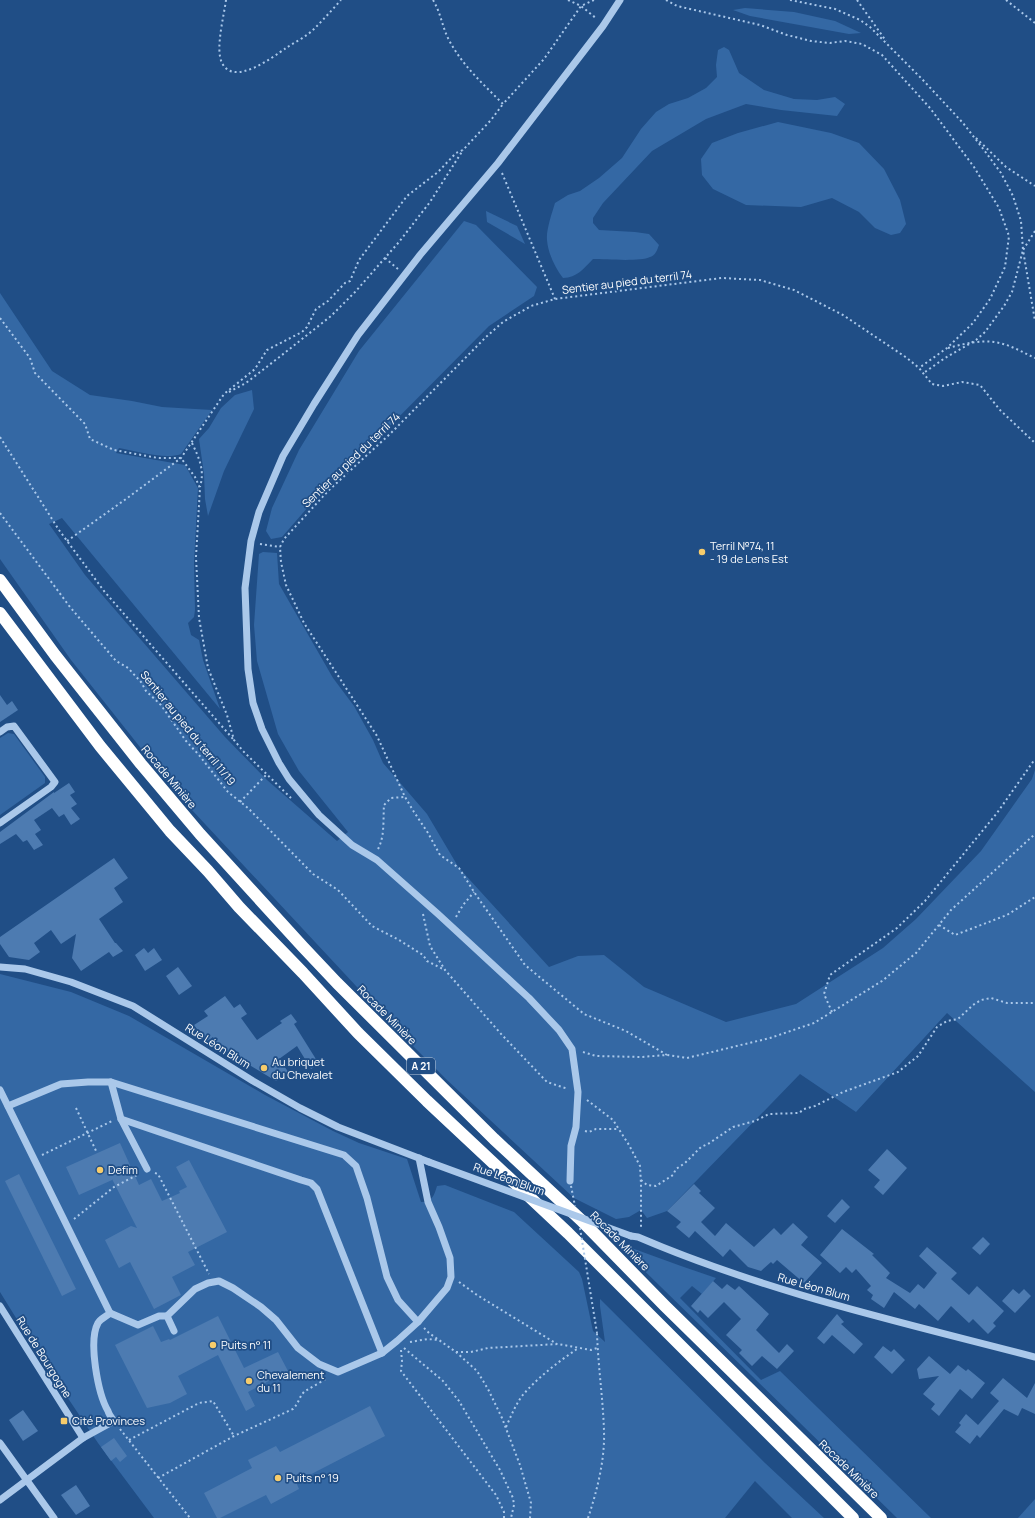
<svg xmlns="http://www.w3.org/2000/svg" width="1035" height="1518" font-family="Manrope,sans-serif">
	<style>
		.green { fill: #3468a4 }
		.building { fill: #4d7bb1 }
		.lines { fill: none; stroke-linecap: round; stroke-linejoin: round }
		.path { stroke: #aac8ea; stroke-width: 2; stroke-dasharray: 2 3; stroke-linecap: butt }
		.minor { stroke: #aac8ea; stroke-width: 7 }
		.highway { stroke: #fff; stroke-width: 12 }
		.path-bridge { stroke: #aac8ea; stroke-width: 2; stroke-dasharray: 2 3; stroke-linecap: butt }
		.minor-bridge { stroke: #aac8ea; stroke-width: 7 }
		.poi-dot { fill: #f7cc6b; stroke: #204e86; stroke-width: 1.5 }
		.labels { text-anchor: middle; stroke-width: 3.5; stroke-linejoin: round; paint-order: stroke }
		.shield { fill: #204e86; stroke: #bccadb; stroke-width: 1 }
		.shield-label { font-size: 10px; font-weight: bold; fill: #fff }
		.street-label { font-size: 11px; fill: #fff; stroke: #204e86 }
		.poi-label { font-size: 11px; fill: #fff; stroke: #204e86; text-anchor: start }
	</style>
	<rect width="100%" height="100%" fill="#204e86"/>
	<g class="green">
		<polygon points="745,8 794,12 835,21 861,33 849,34 750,16 733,10"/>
		<path d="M724 47 729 50 739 73 764 90 794 99 817 100 835 97 845 104 837 116 781 110 746 104 706 119 652 151 603 203 593 218V223L599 230 635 232 649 234 659 245C657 250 656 255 650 257 640 262 605 259 593 259 584 268 577 278 563 278 555 268 548 253 547 240 546 230 552 213 555 203L568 195 580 191 599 178 622 158 641 129 656 112 669 104 688 98 706 88 717 77 716 65 718 50Z"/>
		<polygon points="778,122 831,133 859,143 884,169 900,200 906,224 900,233 891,235 875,228 859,212 832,198 801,207 746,205 713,189 702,175 701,159 712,143 738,133"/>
		<polygon points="486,211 517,226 525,244 487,222"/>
		<polygon points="464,221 476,225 537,287 534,296 489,326 376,440 342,468 282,537 271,539 266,531 272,508 299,450 359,351"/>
		<path d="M0 293 52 371 90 395 132 401 162 407 212 410 181 454C165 460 136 451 119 448L116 453 185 465 198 488 194 563 195 610 194 617 188 623 191 635 199 640 203 660 220 709 62 518 49 524 85 575 225 737 267 780 337 841 348 832 299 771 278 734 257 661 254 625 259 554 263 552 277 553 279 584 333 678 354 706 373 740 383 763 427 814 459 868 549 967 578 956 604 955 644 987 726 1022 796 1004 883 948 916 919 981 851 1032 779 1035 770V1092L947 1013 856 1112 800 1074 667 1211 647 1218 641 1210 629 1217 616 1219 574 1198 448 1081 398 1031 178 795 71 660 0 559Z"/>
		<polygon points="252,390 254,409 224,471 208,516 205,499 204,474 199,439 209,428 221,408 235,395"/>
		<polygon points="8,733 14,734 45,777 45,783 0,815 0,738"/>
		<path d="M0 974 71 992 129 1016 265 1095 333 1131 359 1143 407 1159 421 1202C432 1202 434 1196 437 1186L445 1185 514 1212 579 1272 582 1279 593 1331 605 1342 600 1306V1299L765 1463 824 1518H792L755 1481 725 1518H154L98 1443 39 1355 0 1292Z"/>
		<polygon points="615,1242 681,1266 716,1278 702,1294 692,1286 680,1298 761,1380 780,1371 931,1518 897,1518"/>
		<polygon points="1035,1499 1035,1518 1018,1518"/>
	</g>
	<g class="building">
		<polygon points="0,695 7,705 12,701 18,710 0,722"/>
		<polygon points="69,783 75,792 70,795 77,804 71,808 80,819 71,825 64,814 59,817 52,808 34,820 41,830 35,834 43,845 34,850 27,840 23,842 16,834 0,844 0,832 54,792 54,793"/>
		<polygon points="114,858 128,878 114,888 123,902 99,919 115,943 116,943 123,951 113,957 109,952 81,971 72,958 76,934 61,944 51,930 34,943 40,952 29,960 9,957 0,944 0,937"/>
		<polygon points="144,948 148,953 154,948 162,960 145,971 135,955"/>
		<polygon points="178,967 192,986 179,995 166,976"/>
		<polygon points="225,996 234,1008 240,1004 247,1014 241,1018 257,1040 282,1023 280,1021 291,1014 297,1022 294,1024 319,1064 311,1069 297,1046 279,1059 289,1073 276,1081 218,1046 213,1037 206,1042 194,1025 208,1016 204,1011"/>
		<polygon points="120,1143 139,1185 151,1179 162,1201 180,1193 179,1191 187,1187 176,1167 189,1160 227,1232 188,1252 195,1265 172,1277 181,1295 154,1309 130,1262 119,1268 105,1240 131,1226 137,1228 112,1179 112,1180 79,1195 66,1167"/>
		<polygon points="887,1149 907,1168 883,1195 874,1187 880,1180 868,1170"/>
		<polygon points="19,1174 76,1289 62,1296 5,1181"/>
		<polygon points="694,1184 701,1191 699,1193 715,1208 701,1222 715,1236 726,1223 754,1247 774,1228 781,1235 793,1223 808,1237 801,1245 822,1263 804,1283 777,1260 773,1264 771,1262 761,1271 748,1267 730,1249 723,1257 695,1231 689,1238 676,1227 681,1222 667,1211"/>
		<polygon points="842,1199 850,1207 835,1223 827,1216"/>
		<polygon points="842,1229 874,1254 872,1255 890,1273 886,1278 910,1293 918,1284 924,1289 937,1273 919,1256 927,1247 957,1273 951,1279 969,1295 977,1286 1004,1311 993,1323 996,1326 988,1334 973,1319 969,1323 951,1306 938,1321 919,1304 915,1309 894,1292 884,1308 871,1299 873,1295 867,1290 871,1286 856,1269 852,1273 846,1267 840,1273 820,1255"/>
		<polygon points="983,1237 990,1244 980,1255 972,1248"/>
		<polygon points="713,1281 722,1289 727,1284 735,1290 739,1286 769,1314 756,1330 779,1353 787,1344 794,1351 777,1369 762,1356 752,1366 739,1353 742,1350 726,1335 741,1319 724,1302 708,1318 700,1310 698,1313 691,1306"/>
		<polygon points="1013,1289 1019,1294 1024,1289 1031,1296 1015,1313 1002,1301"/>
		<polygon points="837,1314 844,1322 841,1324 863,1344 854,1354 832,1335 824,1344 817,1338"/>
		<polygon points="218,1316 244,1368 278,1352 288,1371 248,1392 255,1406 246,1411 218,1355 178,1376 187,1394 170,1403 147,1408 115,1345 153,1326 161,1342 169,1339 170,1340"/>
		<polygon points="883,1346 891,1352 894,1349 905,1360 892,1374 874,1357"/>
		<polygon points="929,1356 950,1374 958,1365 966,1371 968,1369 985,1383 972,1399 960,1389 939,1416 931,1409 935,1404 923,1394 939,1376 919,1379 917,1369"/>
		<polygon points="1003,1378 1027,1398 1035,1383 1035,1414 1022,1408 1018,1416 1004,1409 980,1438 977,1435 970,1444 955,1432 961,1425 959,1423 966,1414 978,1425 999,1401 990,1393"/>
		<polygon points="370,1406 385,1436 296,1482 299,1489 271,1504 266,1495 220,1518 217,1518 204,1493 252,1468 248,1460 276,1446 280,1452"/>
		<polygon points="23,1410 38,1431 23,1441 9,1420"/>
		<polygon points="114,1438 127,1456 120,1462 116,1457 111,1461 101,1447"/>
		<polygon points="76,1485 90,1506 76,1515 61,1495"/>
	</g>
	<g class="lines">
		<g class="path">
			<path d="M226 0C224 16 215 49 222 63 234 87 273 57 286 48 295 42 306 37 314 29 323 20 332 10 341 0"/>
			<path d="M433 0C441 13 442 27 449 40 462 65 483 84 503 104L544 59 581 6 594 0"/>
			<polyline points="568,0 581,6 597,19"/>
			<polyline points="666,0 677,6 760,25 787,35 811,41 830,43 845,41 862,44 882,55 930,108 974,167 999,208 1009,236 1005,267 990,299 973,323 947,348 919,368"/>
			<polyline points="790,0 835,9 860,20 870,27 922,79 963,123 984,150 1001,173 1013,196 1021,221 1023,250 1012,292 1004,306 985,332 976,340 945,358 925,372"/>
			<polyline points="857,0 886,41"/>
			<polyline points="1006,0 1035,23"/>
			<polyline points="976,138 1006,167 1035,186"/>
			<polyline points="502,173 555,299"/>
			<polyline points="1035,231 1023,250 1035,321"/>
			<polyline points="385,258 398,269"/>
			<polyline points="0,318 30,358 35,373 85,424 90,439 114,450 158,458 181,458 195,477 200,488 196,557 199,618 208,668 227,715 234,740 243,751 291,798"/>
			<path d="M948 348C963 344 979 340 994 342 1009 344 1022 352 1035 358"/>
			<polyline points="229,392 246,383 282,355 331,316 355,292 399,242 430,202 463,150"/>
			<polyline points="0,437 59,530 104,591 233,739"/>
			<path d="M192 443C199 458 205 470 200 487"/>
			<polyline points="0,513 70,607 116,661 128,668 141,682 146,691 161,705 186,741 199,755 228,792 248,808 313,874 338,890 372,926 399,940 423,955 427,961 445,970"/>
			<polyline points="67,541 126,499 181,458 224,394 255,369 267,350 302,332 307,327 316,309 328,301 345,283 350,281 359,260 407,196 438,172 456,153 463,150 491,120 503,104"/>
			<polyline points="260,544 280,547"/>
			<polyline points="240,802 267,774"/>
			<path d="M378 849C385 836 383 819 384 805L391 798 405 797"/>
			<polyline points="423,914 430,946 445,970 502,1035 547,1082 568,1089"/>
			<polyline points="456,917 463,905 474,892"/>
			<polyline points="939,925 955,935 1007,915 1035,897"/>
			<polyline points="832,1012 824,994 830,975 897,928 925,901 997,813 1035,759"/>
			<polyline points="583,1052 596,1056 641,1057 667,1055 687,1058 770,1038 814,1023 882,981 916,953 951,910 1035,834"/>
			<polyline points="667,1055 626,1031 584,1014 525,965 474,892 459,868 440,855 428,833 414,812 405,797 377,736 304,623 286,585 281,562 280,547 284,539 328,491 391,433 486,337 503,322 531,306 555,299 722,278 760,280 794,290 843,315 907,358 919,368 932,384 943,386 962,382 980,385 1000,410 1035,443"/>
			<polyline points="587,1100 613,1120 629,1145 640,1166 641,1184 641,1228"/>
			<polyline points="76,1108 97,1153"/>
			<polyline points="585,1131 589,1132 596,1129 619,1129"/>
			<polyline points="42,1155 112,1121"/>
			<polyline points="155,1173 158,1174 209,1274"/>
			<polyline points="641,1180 647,1185 656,1186 673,1175 676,1169 685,1163 701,1147 708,1144 733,1127 755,1121 769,1114 799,1113 804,1109 815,1106 843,1092 898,1072 918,1056 937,1027 947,1021 958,1019 973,1005 981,1000 991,998 1007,1003 1035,1003"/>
			<polyline points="74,1219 114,1187 139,1174"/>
			<polyline points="459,1282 477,1295 557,1344"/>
			<polyline points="424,1328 429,1333 456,1352 477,1371 488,1389 502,1418 520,1465 531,1503 530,1518"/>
			<polyline points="410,1342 428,1339 438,1340"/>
			<polyline points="404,1348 443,1381 459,1401 500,1470 513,1498 514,1505 511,1518"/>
			<polyline points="401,1350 402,1361 401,1371 496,1495 504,1512 504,1518"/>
			<polyline points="456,1352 471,1352 488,1348 558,1344 591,1350 597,1348"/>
			<path d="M506 1427C511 1416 515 1406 522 1396 537 1378 558 1362 577 1349"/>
			<polyline points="120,1429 190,1518"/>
			<polyline points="129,1440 199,1403 213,1401 234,1436"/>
			<path d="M158 1478 234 1436 293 1409C299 1403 299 1397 304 1392 311 1387 320 1383 327 1378"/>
			<path d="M588 1518C597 1491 605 1460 604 1431 603 1398 598 1366 597 1333"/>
		</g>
		<g class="minor">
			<polyline points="0,732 7,727 14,726 55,782 51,787 0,823"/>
			<polyline points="0,967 25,969 71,982 133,1006 253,1081 300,1108 338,1127 429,1162"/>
			<polyline points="111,1082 121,1119 147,1169"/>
			<path d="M0 1090 110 1313C107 1316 100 1319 98 1323 88 1341 98 1394 108 1411 109 1415 112 1418 114 1421L83 1438 0 1500"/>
			<polyline points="8,1106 61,1084 88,1082 111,1082 344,1155 356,1166 358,1172 367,1198 387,1277 398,1300 418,1322"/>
			<polyline points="121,1119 301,1180 311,1183 317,1189 382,1353"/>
			<polyline points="570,1181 571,1146 576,1127 578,1092 572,1049 559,1030 529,998 438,914 377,860 352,845 319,815 289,779 279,763 262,729 253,703 248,669 245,588 251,541 259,512 283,456 314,404 358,335 420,255 498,163 603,26 620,0"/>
			<path d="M631 1236 638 1237C766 1292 901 1322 1035 1357"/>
			<polyline points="0,1306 83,1438"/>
			<polyline points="110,1313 138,1325 159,1316 167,1316 174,1331"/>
			<polyline points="167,1316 195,1289 208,1283 219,1281 233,1288 261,1307 276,1320 298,1348 319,1364 338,1372 382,1353 397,1341 418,1322 447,1288 451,1277 450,1258 439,1227 428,1202 419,1158"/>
			<polyline points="0,1443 54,1518"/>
		</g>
		<g class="highway">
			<polyline points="0,580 55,655 141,764 200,834 303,947 337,983 494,1139 581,1220 665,1306 881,1518"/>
			<polyline points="0,613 100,746 170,831 208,871 239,907 303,973 358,1033 427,1101 568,1233 853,1518"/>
		</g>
		<g class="path-bridge">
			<polyline points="570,1181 575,1206"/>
			<polyline points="580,1228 597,1333"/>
		</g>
		<polyline class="minor-bridge" points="429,1162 631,1236"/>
	</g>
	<g class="poi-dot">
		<circle cx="702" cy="552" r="4"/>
		<circle cx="264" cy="1068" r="4"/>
		<circle cx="100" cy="1170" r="4"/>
		<circle cx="213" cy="1345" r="4"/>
		<circle cx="249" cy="1381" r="4"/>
		<rect x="60" y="1417" width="8" height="8" rx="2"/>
		<circle cx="278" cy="1478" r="4"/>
	</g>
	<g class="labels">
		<rect class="shield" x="407" y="1058" width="28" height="16" rx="3"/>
		<g class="shield-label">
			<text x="421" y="1070">A 21</text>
		</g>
		<g class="street-label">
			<text transform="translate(627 282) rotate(-7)" y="4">Sentier au pied du terril 74</text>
			<text transform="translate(351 460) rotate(-44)" y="4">Sentier au pied du terril 74</text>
			<text transform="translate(188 728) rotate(51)" y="4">Sentier au pied du terril 11/19</text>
			<text transform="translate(169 777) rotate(50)" y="4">Rocade Minière</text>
			<text transform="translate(387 1015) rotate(45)" y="4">Rocade Minière</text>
			<text transform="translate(218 1046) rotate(32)" y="4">Rue Léon Blum</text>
			<text transform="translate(509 1179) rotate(20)" y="4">Rue Léon Blum</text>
			<text transform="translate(620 1241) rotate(45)" y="4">Rocade Minière</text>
			<text transform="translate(814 1287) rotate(16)" y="4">Rue Léon Blum</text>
			<text transform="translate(44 1357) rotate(58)" y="4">Rue de Bourgogne</text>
			<text transform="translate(849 1469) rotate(44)" y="4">Rocade Minière</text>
		</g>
		<g class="poi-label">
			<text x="710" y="550">Terril №74, 11<tspan x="710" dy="13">- 19 de Lens Est</tspan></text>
			<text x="272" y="1066">Au briquet<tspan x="272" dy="13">du Chevalet</tspan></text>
			<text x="108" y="1174">Defim</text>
			<text x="221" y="1349">Puits n° 11</text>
			<text x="257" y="1379">Chevalement<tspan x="257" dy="13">du 11</tspan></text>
			<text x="72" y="1425">Cité Provinces</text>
			<text x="286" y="1482">Puits n° 19</text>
		</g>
	</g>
</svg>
